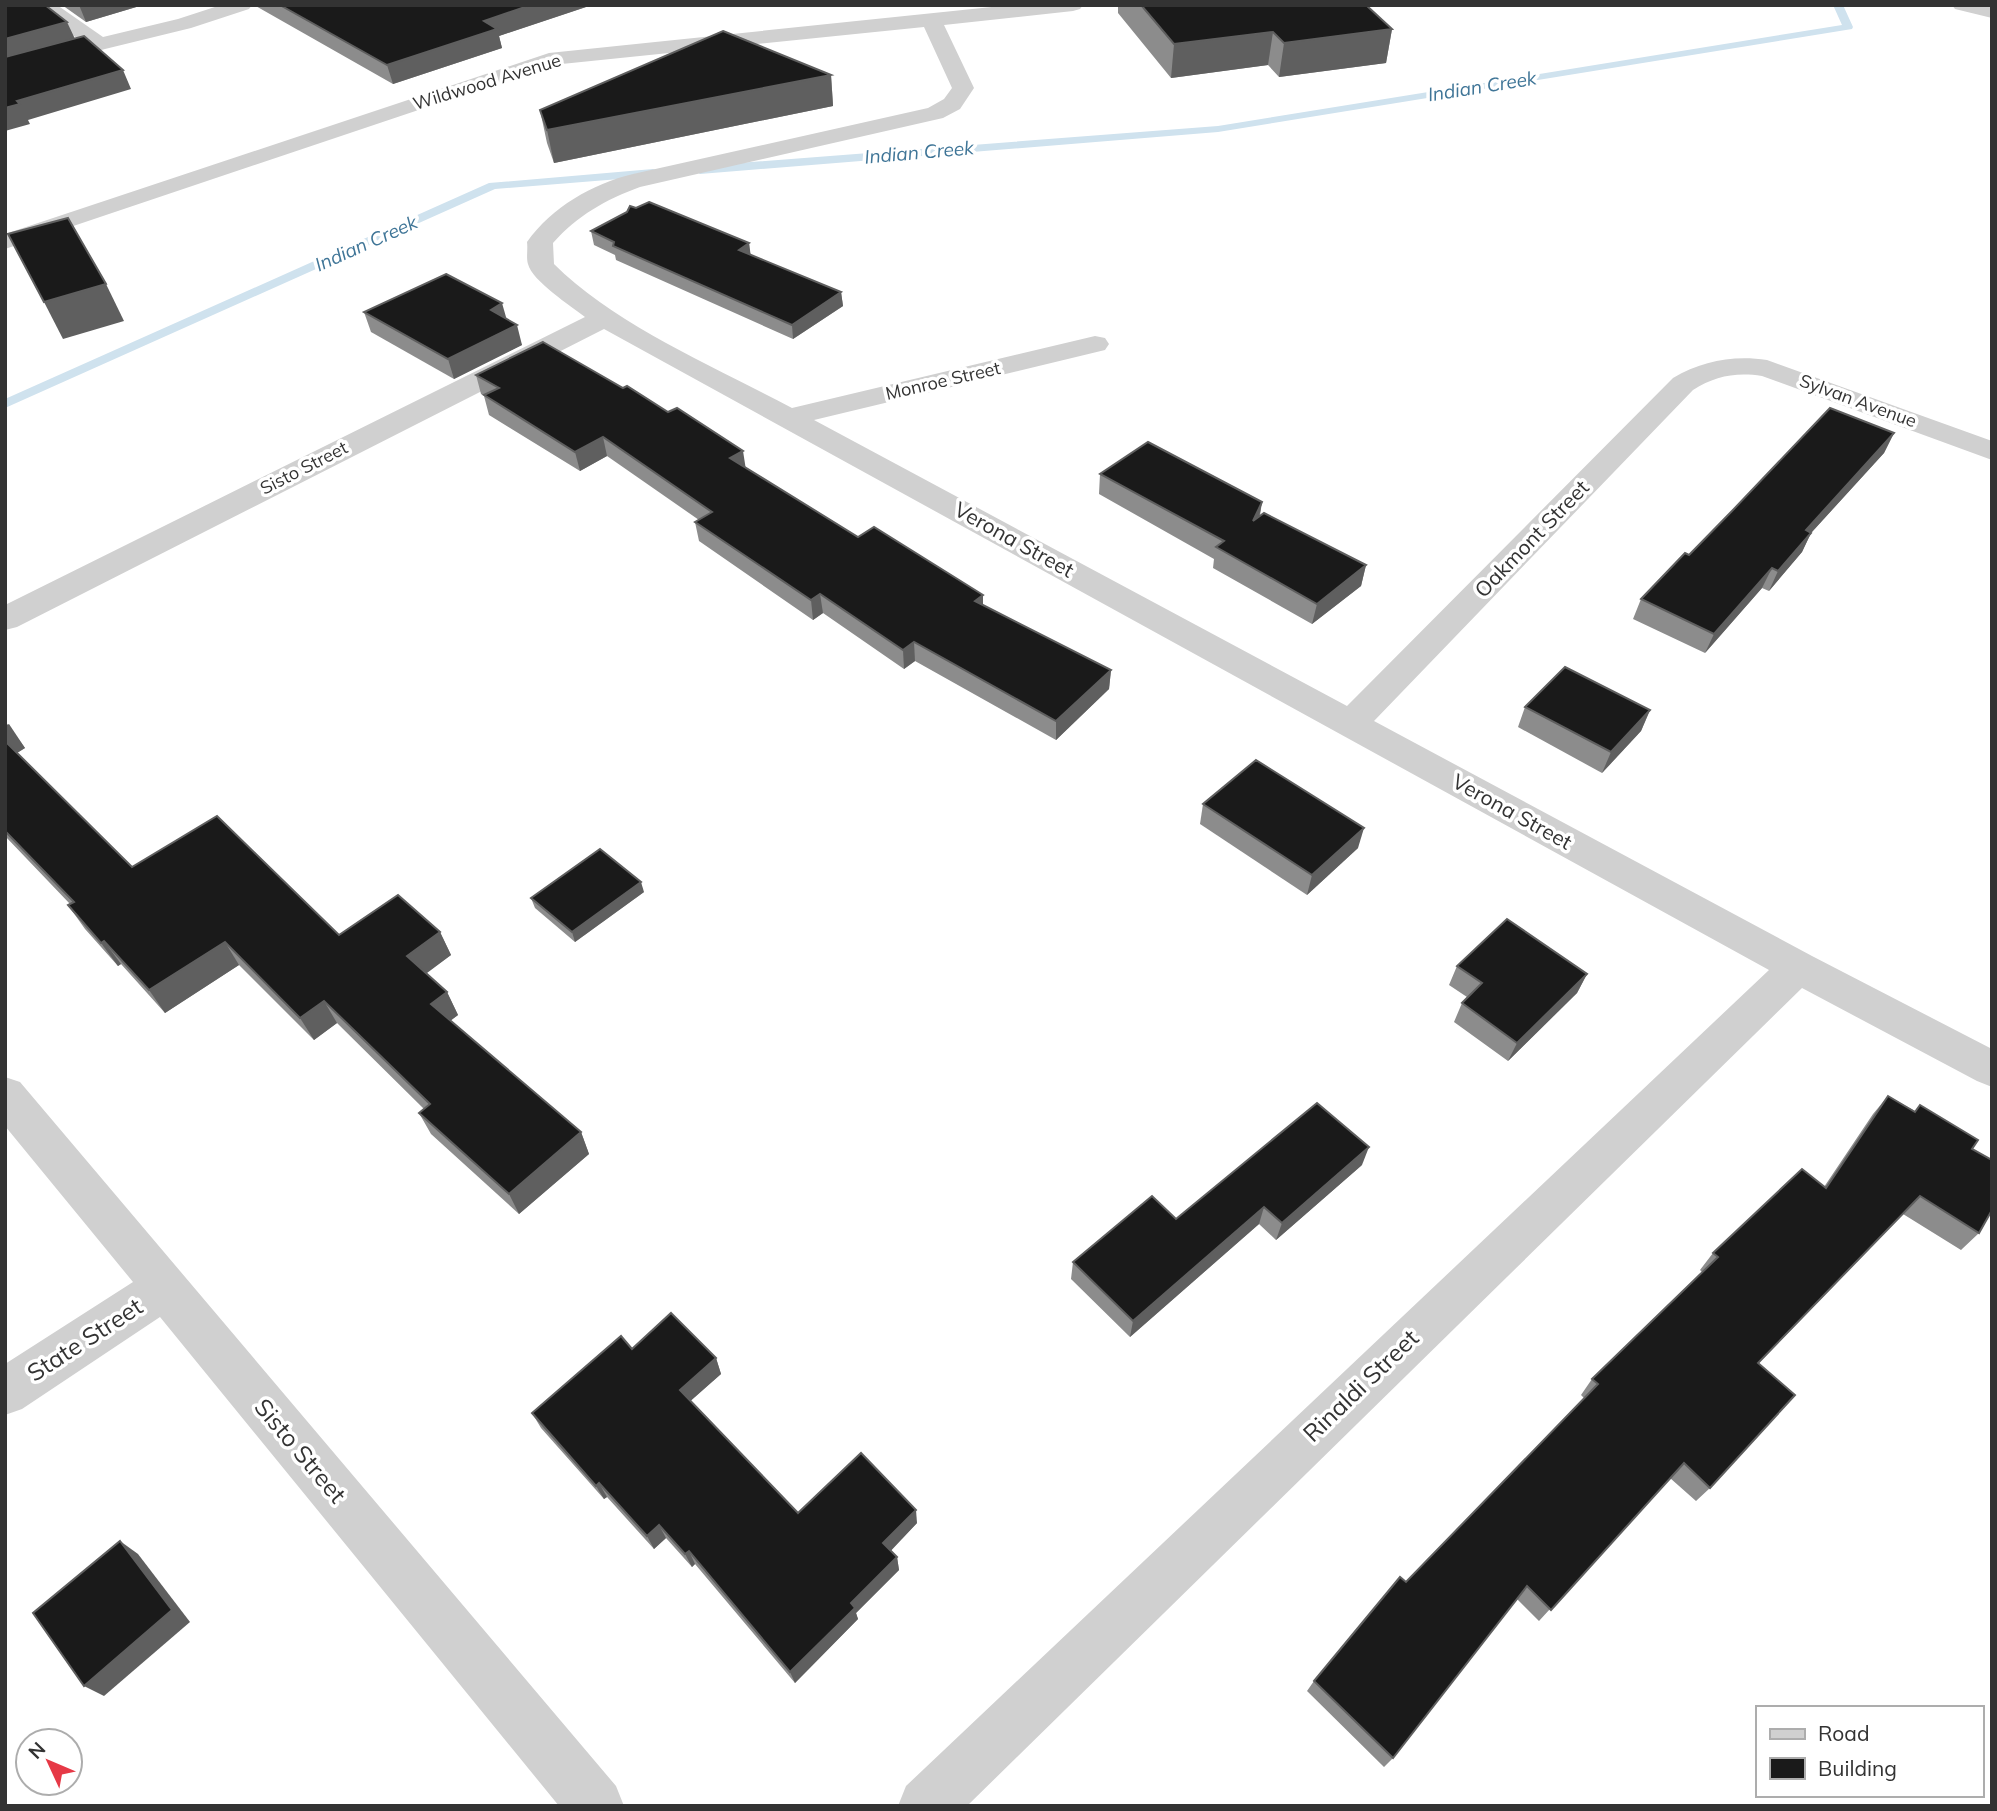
<svg xmlns="http://www.w3.org/2000/svg" width="1997" height="1811" font-family="Mulish,sans-serif">
	<style>
		.lines { fill: none; stroke-linecap: round; stroke-linejoin: round }
		.stream { fill: #cfe2ee; fill-rule: evenodd }
		.minor { fill: #d0d0d0; fill-rule: evenodd }
		.wall { fill: #8c8c8c }
		.shaded-wall { fill: #5f5f5f }
		.building { fill: #1a1a1a; stroke: #5f5f5f; stroke-width: 2 }
		.labels { text-anchor: middle; stroke-width: 7; stroke-linejoin: round; paint-order: stroke }
		.far-street-label { font-size: 18px; fill: #333; stroke: #fff }
		.far-water-label { font-size: 19px; font-style: italic; fill: #3f7597; stroke: #fff }
		.street-label { font-size: 21px; fill: #333; stroke: #fff }
		.near-street-label { font-size: 24px; fill: #333; stroke: #fff }
	</style>
	<rect width="100%" height="100%" fill="#fff"/>
	<g class="lines">
		<g class="stream">
			<polygon points="1833,5 1843,5 1853,27 1852,29 1218,132 700,174 694,170 700,166 1218,126 1842,25"/>
			<polygon points="653,169 657,170 657,176 495,189 5,408 5,399 489,183"/>
		</g>
		<g class="minor">
			<polygon points="33,5 57,5 103,37 178,19 221,5 252,5 249,9 191,28 105,49 5,77 5,64 82,42"/>
			<path d="M1011 5H1083L1080 9 1073 11 944 25 974 88 960 109 943 118 640 187C605 200 578 215 553 243L554 264C615 325 715 367 792 408L1095 336 1105 338 1109 344 1105 350 814 420 1347 706 1673 378C1702 361 1733 355 1767 360L1992 441V460L1762 376C1736 372 1715 376 1693 390L1374 721 1812 956 1992 1049V1087L1977 1081 1802 988 967 1806H898L906 1786 1769 970 604 329 17 627 5 630V605L585 317C571 306 532 281 528 264 526 258 528 249 527 242 552 207 592 184 633 174L928 108 944 99 952 88 924 27 552 65 5 249V234L549 53Z"/>
			<polygon points="1952,5 1992,6 1992,18 1955,9"/>
			<polygon points="5,1077 20,1082 616,1786 624,1806 559,1806 160,1317 22,1409 5,1415 5,1364 133,1282 5,1126"/>
		</g>
	</g>
	<g class="wall">
		<polygon points="62,5 143,5 86,22"/>
		<polygon points="254,5 592,5 499,36 502,48 393,84"/>
		<polygon points="1118,5 1366,5 1392,29 1386,63 1279,77 1268,65 1171,78 1118,13"/>
		<polygon points="831,75 833,106 554,163 547,143 540,110"/>
		<polygon points="591,231 749,243 750,255 841,292 843,306 793,339 616,260 615,255 594,245"/>
		<polygon points="364,312 507,319 522,345 454,379 371,332"/>
		<polygon points="476,375 745,468 858,537 983,605 1111,670 1109,689 1056,740 915,661 904,669 823,613 813,620 699,541 695,522 699,520 607,456 580,471 489,415 484,396 481,394"/>
		<polygon points="1894,433 1884,453 1811,533 1802,552 1769,591 1762,588 1705,653 1633,619 1641,599 1689,555"/>
		<polygon points="1100,474 1262,502 1260,516 1366,565 1361,586 1312,624 1213,568 1214,559 1099,494"/>
		<polygon points="1525,707 1650,710 1641,731 1602,773 1518,727"/>
		<polygon points="5,721 25,748 17,753 132,867 339,935 440,932 451,955 426,973 447,992 458,1015 450,1021 581,1132 589,1154 519,1214 431,1134 419,1113 424,1109 337,1023 314,1040 239,965 165,1013 121,964 118,966 85,929 68,905 70,904 5,836"/>
		<polygon points="1203,804 1358,848 1307,895 1200,824"/>
		<polygon points="644,892 575,942 535,908 531,898"/>
		<polygon points="1457,966 1587,974 1577,993 1508,1061 1454,1022 1462,1003 1467,997 1449,985"/>
		<polygon points="1888,1096 1915,1111 1920,1105 1972,1149 1979,1233 1961,1250 1903,1214 1758,1364 1710,1488 1696,1501 1670,1478 1539,1621 1517,1599 1393,1758 1384,1767 1307,1691 1314,1681 1406,1582 1584,1398 1581,1395 1592,1379 1702,1272 1700,1270 1713,1253 1824,1187 1873,1114"/>
		<polygon points="1362,1165 1276,1240 1259,1224 1130,1337 1071,1279 1073,1262 1176,1219"/>
		<polygon points="632,1349 716,1358 721,1374 690,1401 798,1513 917,1523 891,1550 897,1557 899,1570 856,1613 858,1619 795,1683 695,1564 692,1567 666,1538 654,1549 607,1497 604,1499 541,1428 532,1413"/>
	</g>
	<g class="shaded-wall">
		<polygon points="79,5 143,5 86,22"/>
		<polygon points="531,5 592,5 499,36 502,48 393,84 387,65 484,21"/>
		<polygon points="67,22 76,41 5,61 5,39"/>
		<polygon points="1392,29 1386,63 1279,77 1284,43"/>
		<polygon points="1273,32 1268,65 1171,78 1174,44"/>
		<polygon points="123,70 131,89 28,120 30,124 5,131 5,108 17,101"/>
		<polygon points="831,75 833,106 554,163 547,130"/>
		<polygon points="749,243 751,257 739,250"/>
		<polygon points="106,284 124,321 63,339 44,302"/>
		<polygon points="841,292 843,306 793,339 792,325"/>
		<polygon points="502,303 508,324 491,310"/>
		<polygon points="517,325 522,345 454,379 448,359"/>
		<polygon points="1894,433 1884,453 1811,533 1802,552 1769,591 1778,571 1806,530"/>
		<polygon points="603,437 607,456 580,471 575,452"/>
		<polygon points="743,451 746,470 730,458"/>
		<polygon points="1262,502 1258,523 1253,521"/>
		<polygon points="1366,565 1361,586 1312,624 1317,604"/>
		<polygon points="1772,568 1762,588 1705,653 1714,634"/>
		<polygon points="820,594 823,613 813,620 811,600"/>
		<polygon points="983,595 983,615 975,601"/>
		<polygon points="914,642 915,661 904,669 903,650"/>
		<polygon points="1111,670 1109,689 1056,740 1056,721"/>
		<polygon points="1650,710 1641,731 1602,773 1611,752"/>
		<polygon points="9,724 25,748 12,756 5,746 5,726"/>
		<polygon points="1364,828 1358,848 1307,895 1312,875"/>
		<polygon points="641,882 644,892 575,942 572,932"/>
		<polygon points="440,932 451,955 419,979 407,956"/>
		<polygon points="104,941 121,964 118,966 101,943"/>
		<polygon points="225,942 239,965 165,1013 149,990"/>
		<polygon points="1587,974 1577,993 1508,1061 1517,1043"/>
		<polygon points="447,992 458,1015 442,1027 431,1004"/>
		<polygon points="324,1001 337,1023 314,1040 300,1018"/>
		<polygon points="581,1132 589,1154 519,1214 509,1194"/>
		<polygon points="1369,1147 1362,1165 1276,1240 1282,1223"/>
		<polygon points="1264,1207 1259,1224 1130,1337 1133,1321"/>
		<polygon points="716,1358 721,1374 686,1405 680,1390"/>
		<polygon points="599,1483 607,1497 604,1499 596,1486"/>
		<polygon points="916,1510 917,1523 886,1556 883,1543"/>
		<polygon points="659,1525 666,1538 654,1549 647,1536"/>
		<polygon points="120,1541 138,1554 190,1622 104,1696 84,1686"/>
		<polygon points="689,1551 695,1564 692,1567 685,1554"/>
		<polygon points="897,1557 899,1570 856,1613 858,1619 795,1683 790,1672 851,1603"/>
	</g>
	<g class="building">
		<polygon points="5,5 45,5 67,22 5,39"/>
		<polygon points="280,5 531,5 484,21 497,29 387,65"/>
		<polygon points="1141,5 1366,5 1392,29 1284,43 1273,32 1174,44"/>
		<polygon points="723,31 831,75 547,130 540,110"/>
		<polygon points="84,36 123,70 17,101 20,104 5,108 5,57"/>
		<polygon points="649,202 749,243 739,250 841,292 792,325 613,246 614,242 591,231 627,212 630,206 636,208"/>
		<polygon points="68,218 106,284 44,302 8,234"/>
		<polygon points="446,274 502,303 491,310 517,325 448,359 364,312"/>
		<polygon points="543,342 623,388 627,386 668,412 677,408 743,451 730,458 858,537 874,527 983,595 975,601 1111,670 1056,721 914,642 903,650 820,594 811,600 695,522 712,512 603,437 575,452 484,395 499,388 476,375"/>
		<polygon points="1830,408 1894,433 1806,530 1811,533 1778,571 1772,568 1714,634 1641,599 1685,553 1689,555 1732,511"/>
		<polygon points="1148,442 1262,502 1253,521 1264,513 1366,565 1317,604 1216,547 1224,541 1100,474"/>
		<polygon points="1565,667 1650,710 1611,752 1525,707"/>
		<polygon points="5,741 132,867 217,816 339,935 398,895 440,932 407,956 447,992 431,1004 581,1132 509,1194 419,1113 430,1104 324,1001 300,1018 225,942 149,990 104,941 101,943 68,905 74,902 5,831"/>
		<polygon points="1256,760 1364,828 1312,875 1203,804"/>
		<polygon points="600,849 641,882 572,932 531,898"/>
		<polygon points="1507,919 1587,974 1517,1043 1462,1003 1482,983 1457,966"/>
		<polygon points="1888,1096 1915,1112 1920,1105 1978,1140 1972,1149 1992,1160 1992,1210 1979,1233 1920,1196 1758,1363 1795,1395 1710,1488 1684,1463 1551,1610 1527,1586 1393,1758 1314,1681 1400,1577 1406,1582 1598,1384 1592,1379 1718,1257 1713,1253 1802,1169 1826,1188"/>
		<polygon points="1317,1103 1369,1147 1282,1223 1264,1207 1133,1321 1073,1262 1152,1196 1176,1219"/>
		<polygon points="671,1313 716,1358 680,1390 798,1513 861,1453 916,1510 883,1543 897,1557 851,1603 855,1608 790,1672 689,1551 685,1554 659,1525 647,1536 599,1483 596,1486 532,1413 621,1336 632,1349"/>
		<polygon points="120,1541 172,1610 84,1686 33,1613"/>
	</g>
	<g class="labels">
		<g class="far-street-label">
			<text transform="translate(487 82) rotate(-17)" y="6">Wildwood Avenue</text>
			<text transform="translate(943 381) rotate(-13)" y="6">Monroe Street</text>
			<text transform="translate(1858 401) rotate(20)" y="6">Sylvan Avenue</text>
			<text transform="translate(304 468) rotate(-27)" y="6">Sisto Street</text>
		</g>
		<g class="far-water-label">
			<text transform="translate(1482 86) rotate(-9)" y="7">Indian Creek</text>
			<text transform="translate(919 152) rotate(-5)" y="7">Indian Creek</text>
			<text transform="translate(366 243) rotate(-24)" y="7">Indian Creek</text>
		</g>
		<g class="street-label">
			<text transform="translate(1532 539) rotate(-46)" y="7">Oakmont Street</text>
			<text transform="translate(1014 540) rotate(29)" y="7">Verona Street</text>
			<text transform="translate(1512 812) rotate(29)" y="7">Verona Street</text>
		</g>
		<g class="near-street-label">
			<text transform="translate(85 1340) rotate(-33)" y="8">State Street</text>
			<text transform="translate(1361 1386) rotate(-44)" y="8">Rinaldi Street</text>
			<text transform="translate(300 1451) rotate(50)" y="8">Sisto Street</text>
		</g>
	</g>
	<rect width="1997" height="1811" fill="none" stroke="#333333" stroke-width="14"/>
	<rect x="1756" y="1706" width="228" height="91" fill="#ffffff" stroke="#adadad" stroke-width="2"/>
	<rect x="1770" y="1729" width="35" height="10" fill="#d0d0d0" stroke="#adadad" stroke-width="2"/>
	<text x="1818" y="1741" font-size="21" fill="#333333">Road</text>
	<rect x="1770" y="1758" width="35" height="21" fill="#1a1a1a" stroke="#adadad" stroke-width="2"/>
	<text x="1818" y="1776" font-size="21" fill="#333333">Building</text>
	<g transform="translate(49 1762) rotate(314)"><circle r="33" fill="#ffffff" stroke="#adadad" stroke-width="2"/>
	<path d="M0-5L12 26L0 18L-12 26Z" fill="#e63946"/>
	<text y="-10" font-size="19" font-weight="bold" text-anchor="middle" fill="#333333">N</text>
	</g>
</svg>
